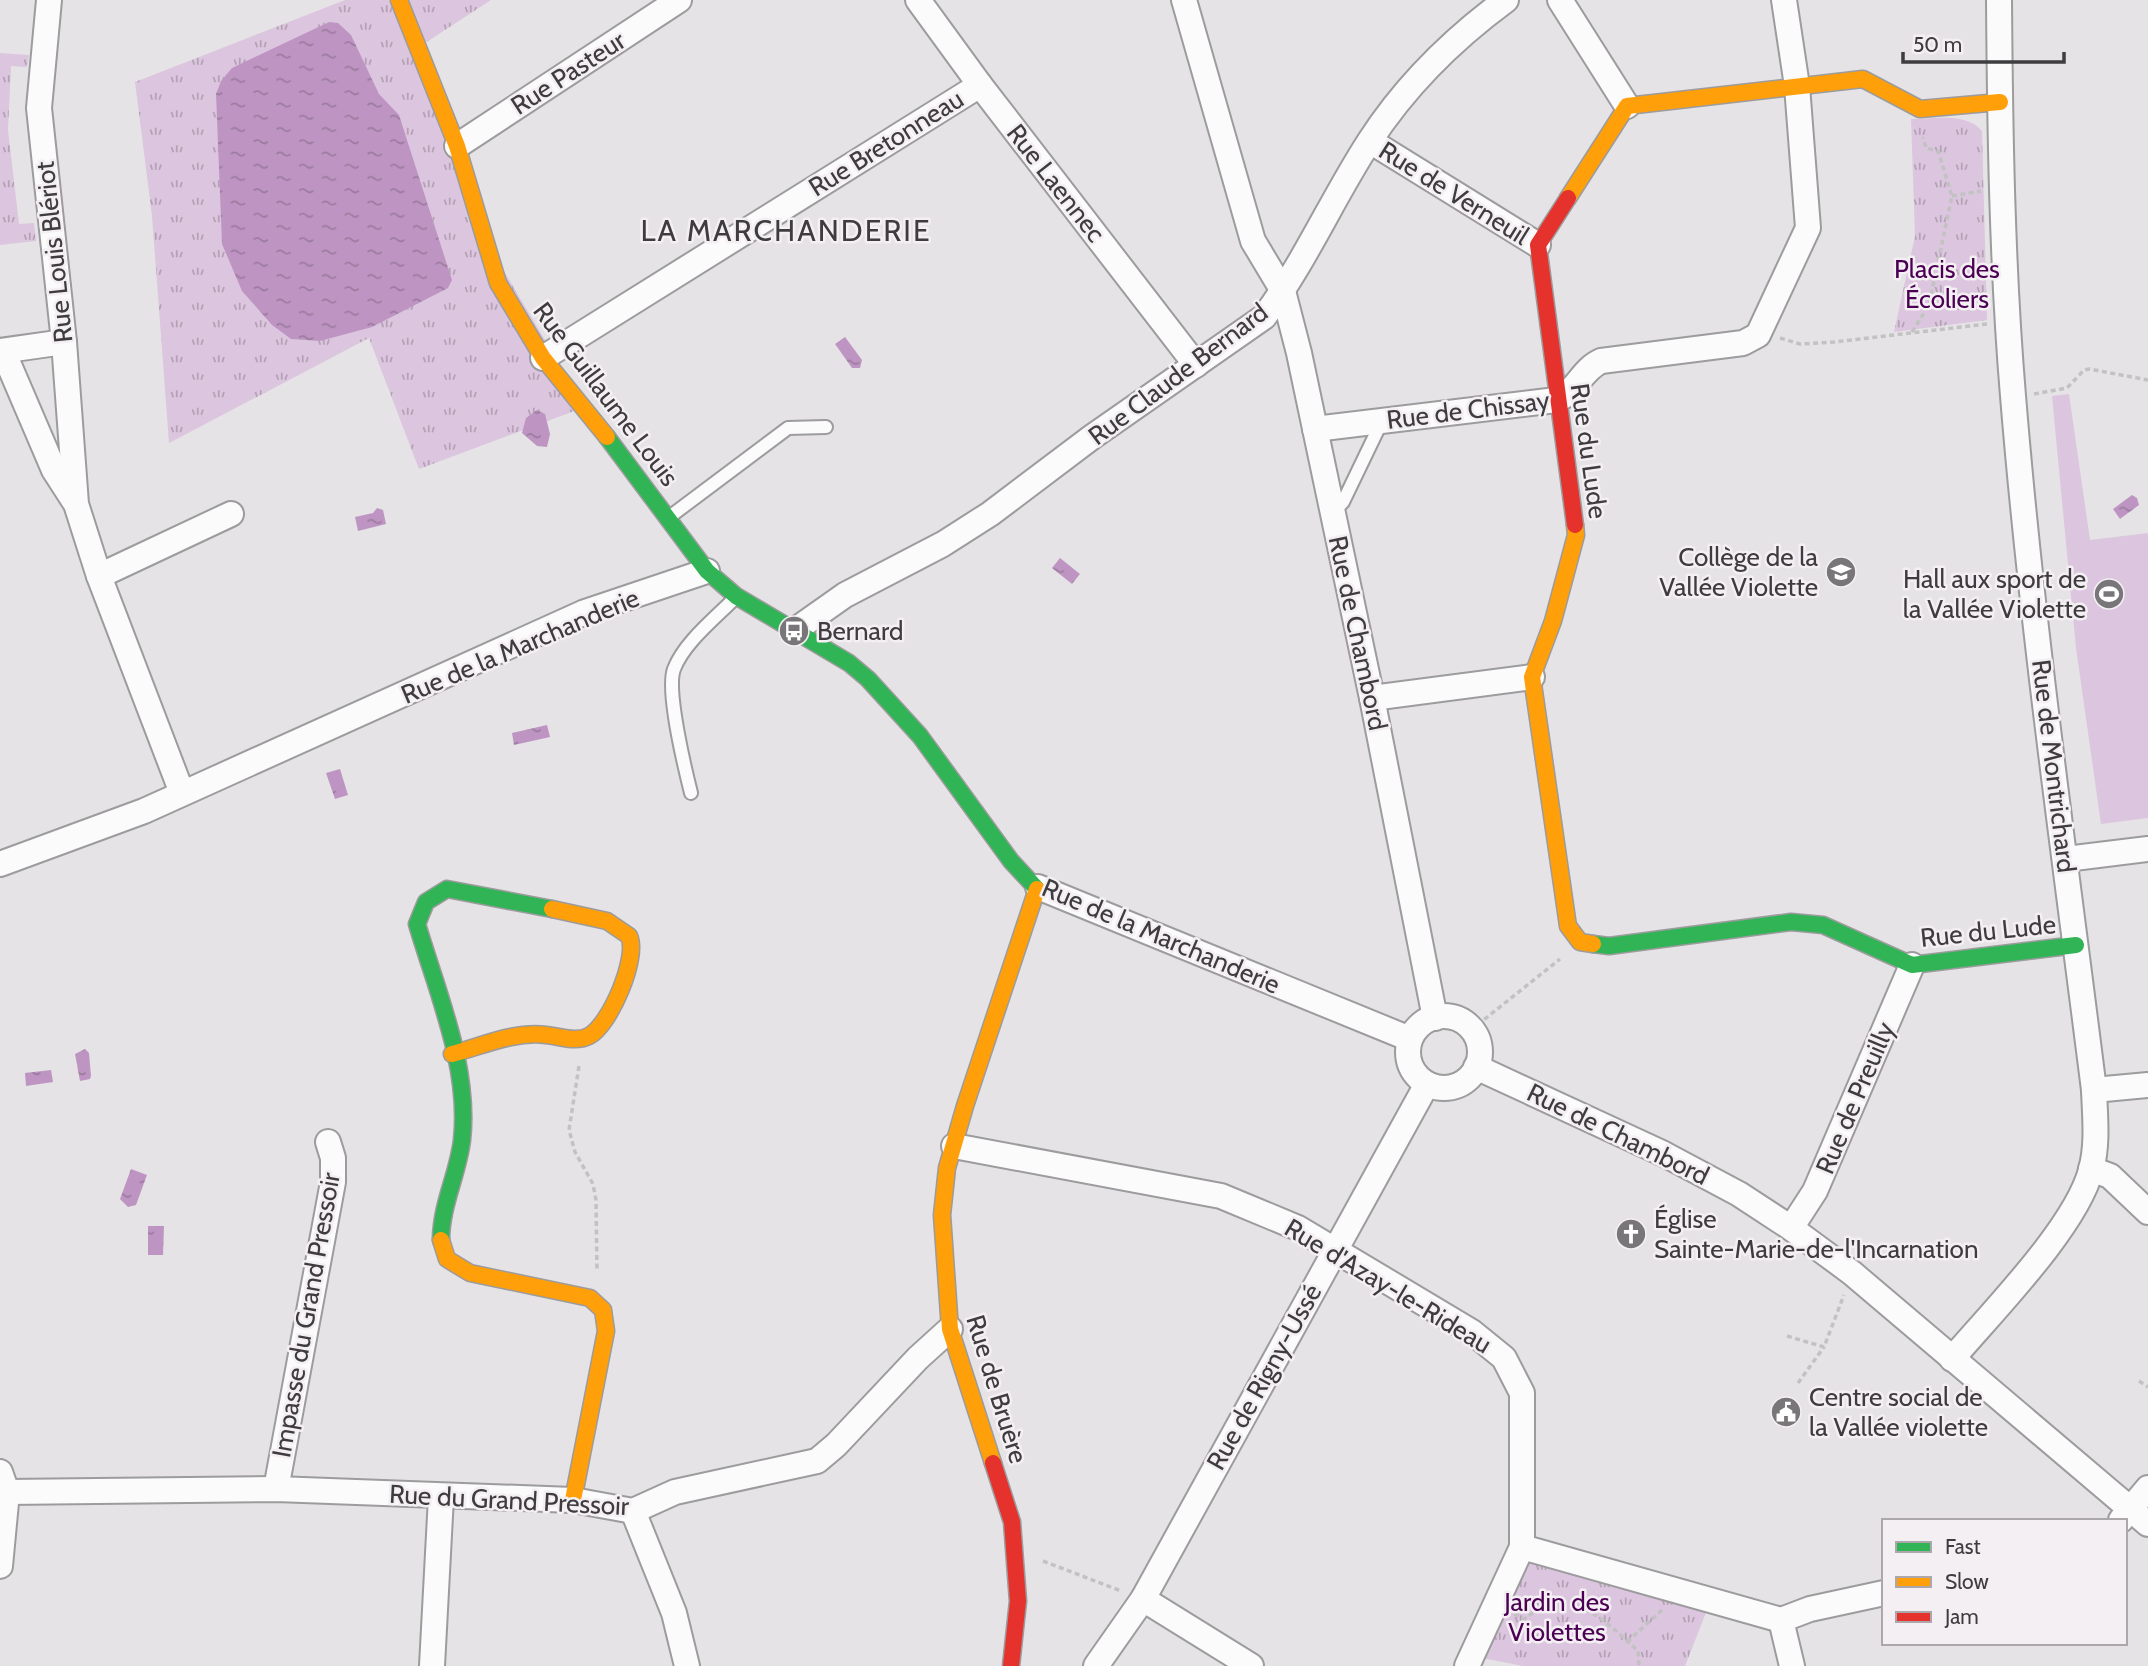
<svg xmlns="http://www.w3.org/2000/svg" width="2148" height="1666" font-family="Cabin,sans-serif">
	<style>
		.grass { fill: url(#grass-tufts) }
		.pitch { fill: #dcc5de }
		.water { fill: url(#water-ripples) }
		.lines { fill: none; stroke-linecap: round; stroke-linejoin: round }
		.lane-casing { stroke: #9c9b9d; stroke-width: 16 }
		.street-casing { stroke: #9c9b9d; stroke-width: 28 }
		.fast-casing { stroke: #9c9b9d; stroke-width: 19 }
		.slow-casing { stroke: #9c9b9d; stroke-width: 19 }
		.jam-casing { stroke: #9c9b9d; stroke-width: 19 }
		.path { stroke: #c3c2c3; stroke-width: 3.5; stroke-dasharray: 5 3.5; stroke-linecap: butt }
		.lane { stroke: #fbfbfb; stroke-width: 12 }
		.street { stroke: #fbfbfb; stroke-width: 24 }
		.fast { stroke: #30b455; stroke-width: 16 }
		.slow { stroke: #ff9f0a; stroke-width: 16 }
		.jam { stroke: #e5322d; stroke-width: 16 }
		.labels { text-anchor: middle; stroke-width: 5; stroke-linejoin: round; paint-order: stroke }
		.street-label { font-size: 26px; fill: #3e3c3e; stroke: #f3eff3 }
		.park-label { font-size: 26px; fill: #4c0054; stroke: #f3eff3 }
		.poi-label { font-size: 26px; fill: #3e3c3e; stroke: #f3eff3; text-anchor: start }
		.quarter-label { font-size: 30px; letter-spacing: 2px; fill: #3e3c3e; stroke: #f3eff3 }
	</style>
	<defs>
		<pattern id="grass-tufts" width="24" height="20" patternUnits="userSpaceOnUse" patternTransform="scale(1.75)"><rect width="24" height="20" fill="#dcc5de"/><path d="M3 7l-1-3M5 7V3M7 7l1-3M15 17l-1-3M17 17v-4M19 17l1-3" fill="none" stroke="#b4a1b5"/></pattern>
		<pattern id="water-ripples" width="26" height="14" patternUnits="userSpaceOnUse" patternTransform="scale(1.75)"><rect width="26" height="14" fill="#be95c2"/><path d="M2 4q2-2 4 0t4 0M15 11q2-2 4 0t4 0" fill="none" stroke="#9c7b9f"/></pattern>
	</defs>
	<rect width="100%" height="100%" fill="#e5e3e5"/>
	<g class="grass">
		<polygon points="345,0 399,0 483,236 585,407 419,469 369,338 169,443 152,216 135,82"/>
		<polygon points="406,0 491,0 425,43"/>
		<polygon points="0,53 29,55 27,67 11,66 8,130 19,224 34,223 36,241 0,245"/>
		<path d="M1911 119C1934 119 1966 112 1982 131L1987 320 1894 332 1915 236Z"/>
		<polygon points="1531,1559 1707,1610 1685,1666 1523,1666 1482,1658"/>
	</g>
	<polygon class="pitch" points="2069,394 2090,540 2148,533 2148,818 2101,824 2076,648 2052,396"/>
	<g class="water">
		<polygon points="329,22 338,23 351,35 379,94 399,115 452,280 448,288 372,327 320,341 291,339 272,325 242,291 222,244 216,94 221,81 232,68"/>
		<polygon points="845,337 862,360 860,368 852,368 835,344"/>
		<polygon points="537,410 545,414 550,434 547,447 537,446 522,433 526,418"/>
		<polygon points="2132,495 2137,498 2139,505 2120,519 2113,509"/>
		<polygon points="377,508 383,510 386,524 358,531 355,517 373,513"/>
		<polygon points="1060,558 1080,574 1072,584 1052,568"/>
		<polygon points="547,725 550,737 514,745 512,733"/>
		<polygon points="340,769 348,795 335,799 326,773"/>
		<polygon points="85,1049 89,1053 91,1076 90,1079 80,1081 75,1054"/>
		<polygon points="51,1070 53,1082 26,1086 25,1073"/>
		<polygon points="131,1169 147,1175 136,1205 128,1207 120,1199"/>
		<polygon points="148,1226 164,1226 163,1255 148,1255"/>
	</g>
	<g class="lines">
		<g class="lane-casing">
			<g id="lane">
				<polyline points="1333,512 1343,502 1382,421"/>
				<polyline points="668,518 788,428 826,427"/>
				<path d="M691 793C685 769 666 690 674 669 684 643 714 619 734 599"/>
			</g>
		</g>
		<g class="street-casing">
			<g id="street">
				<polyline points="49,0 39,108 64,342 76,504 99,576 182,793"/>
				<polyline points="918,0 980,85 1196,365"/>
				<polyline points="1184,0 1253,241 1283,291 1299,353 1372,698 1435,1018"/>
				<polyline points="1560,0 1627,106"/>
				<polyline points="1370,141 1538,245"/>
				<polyline points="457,146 679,0"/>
				<polyline points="0,351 64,342"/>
				<polyline points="3,351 54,470 74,501"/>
				<polyline points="543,358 980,85"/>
				<path d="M1315 429 1556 400C1576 393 1581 370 1601 361L1743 343 1758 335 1808 228 1797 86 1784 0"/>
				<polyline points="99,576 231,514"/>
				<path d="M794 631 845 595 943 544 990 514 1092 437 1264 317C1305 262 1332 199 1369 142 1405 86 1453 39 1506 0"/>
				<polyline points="1372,698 1532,677"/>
				<polyline points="2066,859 2148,849"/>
				<polyline points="0,864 144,811 585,612 707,571"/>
				<polyline points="1038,887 1410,1039"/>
				<circle cx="1444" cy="1052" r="36"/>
				<polyline points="1476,1067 1664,1154 1739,1194 1791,1228 1852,1273 2148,1524"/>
				<polyline points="2094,1090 2148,1085"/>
				<polyline points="954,1146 1221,1196 1298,1228 1472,1332 1504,1358 1522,1393 1522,1547 1467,1666"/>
				<polyline points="2091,1169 2110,1176 2148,1212"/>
				<polyline points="1791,1228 1815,1191 1912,965"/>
				<path d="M1952 1359C1992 1312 2076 1227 2091 1170 2098 1144 2095 1117 2094 1090 2065 859 2032 628 2013 396 2002 264 2000 132 1999 0"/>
				<polyline points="0,1472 7,1492 0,1566"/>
				<polyline points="276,1489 333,1182 333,1158 328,1142"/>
				<polyline points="7,1492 276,1489 573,1500 633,1511 675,1492 817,1461 836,1445 918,1358 950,1329"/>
				<polyline points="633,1511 674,1613 687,1666"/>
				<polyline points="2121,1520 2148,1488"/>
				<polyline points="1522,1547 1781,1620"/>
				<polyline points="1143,1599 1251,1666"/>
				<polyline points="432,1666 441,1497"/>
				<polyline points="1096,1666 1143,1599 1427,1084"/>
				<polyline points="1792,1666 1781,1620 1810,1609 1884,1593"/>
			</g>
		</g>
		<g class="fast-casing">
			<g id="fast">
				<polyline points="607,437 707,571 736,596 849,663 868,679 920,736 1011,861 1037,889"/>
				<polyline points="1593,944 1609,946 1791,922 1823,925 1912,965 2076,945"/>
				<path d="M441 1240C441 1205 458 1174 462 1140 470 1067 437 992 417 924L426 902 447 889 552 909"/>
			</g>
		</g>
		<g class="slow-casing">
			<g id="slow">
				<polyline points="399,0 457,146 498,283 543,358 607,437"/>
				<polyline points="1568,198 1627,106 1863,79 1920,109 2000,102"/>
				<polyline points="1575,525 1576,535 1553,621 1532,677 1568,926 1580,942 1593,944"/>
				<path d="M452 1054C482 1046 514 1031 546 1035 559 1036 576 1043 589 1036 610 1025 639 957 629 936L607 921 552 909"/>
				<polyline points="441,1240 447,1259 470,1273 590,1298 603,1310 606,1331 573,1500"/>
				<polyline points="993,1463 950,1329 942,1215 947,1168 965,1106 1037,889"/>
			</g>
		</g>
		<g class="jam-casing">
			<g id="jam">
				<polyline points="1568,198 1538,245 1575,525"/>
				<polyline points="993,1463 1012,1522 1018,1601 1011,1666"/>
			</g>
		</g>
		<g class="path">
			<polyline points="1952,196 1981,191"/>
			<polyline points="1912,332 1929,305 1952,196 1938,151 1926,148 1923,137"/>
			<polyline points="1780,338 1800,344 1834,342 1987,324"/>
			<polyline points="2034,394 2067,388 2084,370 2089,369 2148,380"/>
			<polyline points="1471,1030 1560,959"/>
			<polyline points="579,1066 569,1130 575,1152 593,1184 596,1200 597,1271"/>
			<polyline points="1787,1336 1824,1347 1844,1295"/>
			<polyline points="2139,1381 2148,1387"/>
			<polyline points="1798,1383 1824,1347"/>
			<polyline points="1043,1561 1121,1591"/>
			<path d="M1514 1614 1524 1619C1572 1584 1603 1619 1638 1651L1639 1666"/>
			<polyline points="1627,1642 1662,1610"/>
		</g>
		<use href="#lane" class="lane"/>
		<use href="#street" class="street"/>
		<use href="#fast" class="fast"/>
		<use href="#slow" class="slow"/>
		<use href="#jam" class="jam"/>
	</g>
	<defs>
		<g id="school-disc" transform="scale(1.575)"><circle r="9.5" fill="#787678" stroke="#f3eff3"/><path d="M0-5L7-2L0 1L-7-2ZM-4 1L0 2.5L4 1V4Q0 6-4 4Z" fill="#fff"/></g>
		<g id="stadium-disc" transform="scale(1.575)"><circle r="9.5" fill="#787678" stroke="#f3eff3"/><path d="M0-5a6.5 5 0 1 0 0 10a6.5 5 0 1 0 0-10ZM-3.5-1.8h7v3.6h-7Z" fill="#fff"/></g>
		<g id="bus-disc" transform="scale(1.575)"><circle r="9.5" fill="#787678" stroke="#f3eff3"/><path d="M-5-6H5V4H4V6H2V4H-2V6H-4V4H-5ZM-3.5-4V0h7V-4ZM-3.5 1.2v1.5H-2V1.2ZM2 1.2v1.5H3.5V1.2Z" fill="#fff"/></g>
		<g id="church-disc" transform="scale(1.575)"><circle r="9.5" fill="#787678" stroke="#f3eff3"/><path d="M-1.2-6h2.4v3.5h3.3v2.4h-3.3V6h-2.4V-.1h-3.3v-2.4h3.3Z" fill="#fff"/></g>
		<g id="civic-disc" transform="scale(1.575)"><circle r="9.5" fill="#787678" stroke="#f3eff3"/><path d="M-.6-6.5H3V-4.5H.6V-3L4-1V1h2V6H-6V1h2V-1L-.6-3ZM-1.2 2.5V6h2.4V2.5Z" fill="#fff"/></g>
	</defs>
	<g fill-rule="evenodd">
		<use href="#school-disc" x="1841" y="572"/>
		<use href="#stadium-disc" x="2109" y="594"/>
		<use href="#bus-disc" x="794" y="631"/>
		<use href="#church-disc" x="1631" y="1234"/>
		<use href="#civic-disc" x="1786" y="1412"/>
	</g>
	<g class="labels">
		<g class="street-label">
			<text transform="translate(568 73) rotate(-33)" y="9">Rue Pasteur</text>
			<text transform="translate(886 143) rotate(-32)" y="9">Rue Bretonneau</text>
			<text transform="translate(1056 183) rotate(52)" y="9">Rue Laennec</text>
			<text transform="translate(1454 193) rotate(32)" y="9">Rue de Verneuil</text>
			<text transform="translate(54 252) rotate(-96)" y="9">Rue Louis Blériot</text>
			<text transform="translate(1178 374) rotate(-37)" y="9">Rue Claude Bernard</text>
			<text transform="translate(606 394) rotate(53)" y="9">Rue Guillaume Louis</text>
			<text transform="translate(1468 410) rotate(-7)" y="9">Rue de Chissay</text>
			<text transform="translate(1589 451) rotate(82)" y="9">Rue du Lude</text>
			<text transform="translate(1358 633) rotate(78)" y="9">Rue de Chambord</text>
			<text transform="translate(520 646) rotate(-23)" y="9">Rue de la Marchanderie</text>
			<text transform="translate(2054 766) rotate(83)" y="9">Rue de Montrichard</text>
			<text transform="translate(1988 931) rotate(-6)" y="9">Rue du Lude</text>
			<text transform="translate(1161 936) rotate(23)" y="9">Rue de la Marchanderie</text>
			<text transform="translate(1855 1098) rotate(-67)" y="9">Rue de Preuilly</text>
			<text transform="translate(1618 1134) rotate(26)" y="9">Rue de Chambord</text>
			<text transform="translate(1388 1286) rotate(31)" y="9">Rue d'Azay-le-Rideau</text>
			<text transform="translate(306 1315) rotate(-80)" y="9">Impasse du Grand Pressoir</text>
			<text transform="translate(1264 1377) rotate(-61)" y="9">Rue de Rigny-Ussé</text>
			<text transform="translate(997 1389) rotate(73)" y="9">Rue de Bruère</text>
			<text transform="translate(509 1500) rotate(3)" y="9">Rue du Grand Pressoir</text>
		</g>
		<g class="park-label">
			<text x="1947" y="278">Placis des<tspan x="1947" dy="30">Écoliers</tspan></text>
			<text x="1557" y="1611">Jardin des<tspan x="1557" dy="30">Violettes</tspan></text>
		</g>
		<g class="poi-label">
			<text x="1818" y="566" text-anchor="end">Collège de la<tspan x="1818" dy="30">Vallée Violette</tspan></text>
			<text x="2086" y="588" text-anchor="end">Hall aux sport de<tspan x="2086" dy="30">la Vallée Violette</tspan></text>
			<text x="817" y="640">Bernard</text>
			<text x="1654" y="1228">Église<tspan x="1654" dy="30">Sainte-Marie-de-l'Incarnation</tspan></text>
			<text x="1809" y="1406">Centre social de<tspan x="1809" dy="30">la Vallée violette</tspan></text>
		</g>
		<g class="quarter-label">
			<text x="786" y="241">LA MARCHANDERIE</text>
		</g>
	</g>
	<rect x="1882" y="1519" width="245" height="126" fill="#f3eff3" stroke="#aba7ab" stroke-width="2"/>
	<rect x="1896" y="1542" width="35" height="10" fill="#30b455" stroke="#aba7ab" stroke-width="2"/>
	<text x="1945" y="1554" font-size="21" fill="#3e3c3e">Fast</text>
	<rect x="1896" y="1577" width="35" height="10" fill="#ff9f0a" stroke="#aba7ab" stroke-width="2"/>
	<text x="1945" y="1589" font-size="21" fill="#3e3c3e">Slow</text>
	<rect x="1896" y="1612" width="35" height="10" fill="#e5322d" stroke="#aba7ab" stroke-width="2"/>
	<text x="1945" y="1624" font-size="21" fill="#3e3c3e">Jam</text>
	<path d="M1903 52v10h161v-10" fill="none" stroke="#3e3c3e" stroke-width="3.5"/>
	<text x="1913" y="52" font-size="21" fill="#3e3c3e" stroke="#f3eff3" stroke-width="5" paint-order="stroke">50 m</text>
</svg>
